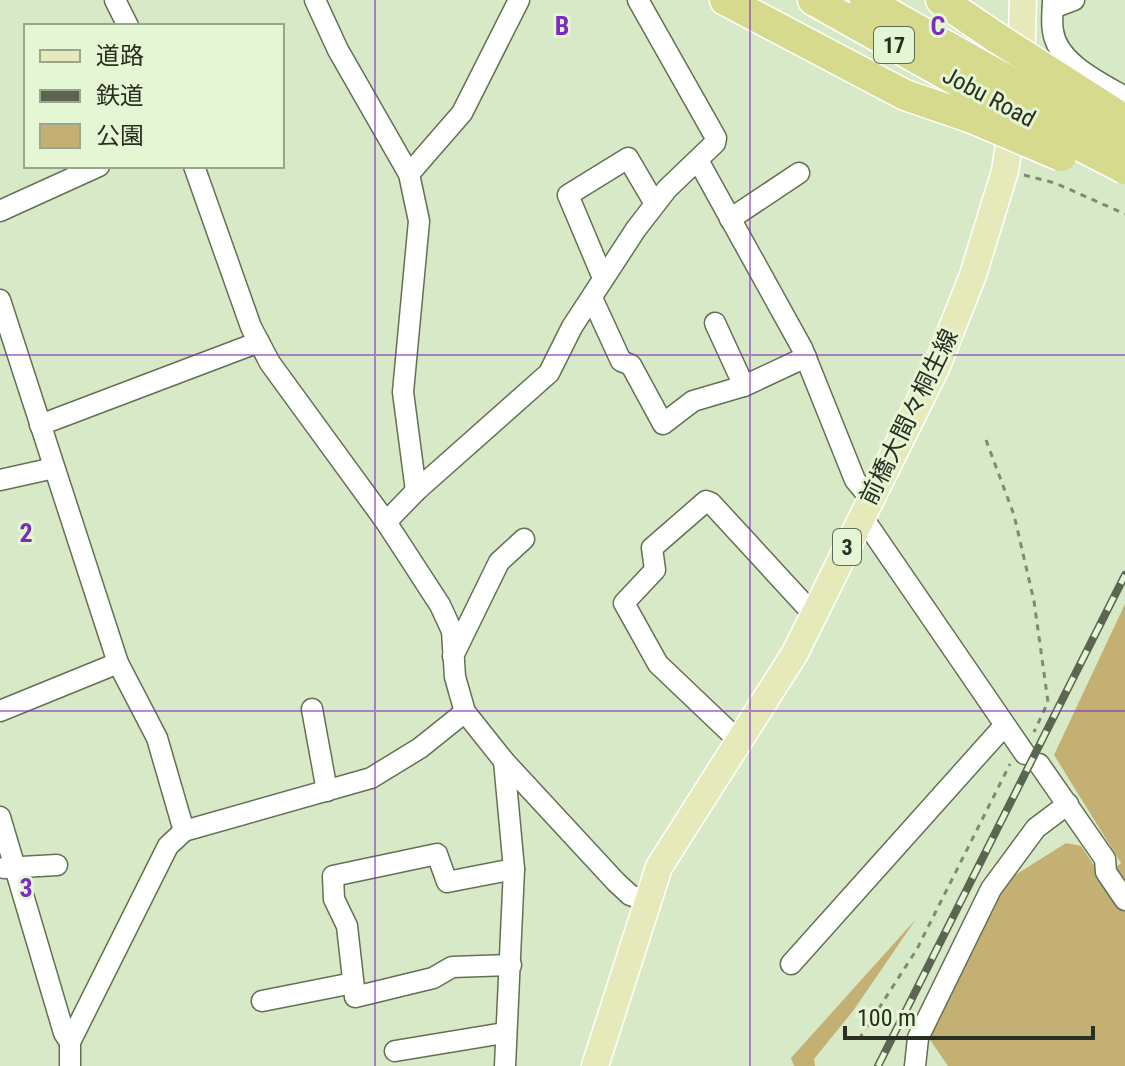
<svg xmlns="http://www.w3.org/2000/svg" width="1125" height="1066" font-family="'Roboto Condensed','Noto Sans JP',sans-serif">
	<style>
		.green { fill: #c5b073 }
		.lines { fill: none; stroke-linecap: round; stroke-linejoin: round }
		.minor-casing { stroke: #627153; stroke-width: 23 }
		.major-casing { stroke: #fff; stroke-width: 29 }
		.highway-casing { stroke: #fff; stroke-width: 33 }
		.path { stroke: #7e8a72; stroke-width: 3; stroke-dasharray: 6 6; stroke-linecap: butt }
		.minor { stroke: #fff; stroke-width: 20 }
		.major { stroke: #e6e9ba; stroke-width: 26 }
		.highway { stroke: #d6da8c; stroke-width: 30 }
		.rail-casing { stroke: #5b6551; stroke-width: 8 }
		.rail { stroke: #e5f6d4; stroke-width: 5; stroke-dasharray: 15; stroke-linecap: butt }
		.highway-bridge-casing { stroke: #fff; stroke-width: 33; stroke-linecap: butt }
		.highway-bridge { stroke: #d6da8c; stroke-width: 30 }
		.grid { fill: none; stroke: #7b2cbf; stroke-width: 2; stroke-opacity: 0.55 }
		.labels { text-anchor: middle; stroke-width: 6; stroke-linejoin: round; paint-order: stroke }
		.shield { fill: #e5f6d4; stroke: #616a57; stroke-width: 2 }
		.shield-label { font-size: 22px; font-weight: bold; fill: #282e21 }
		.street-label { font-size: 24px; fill: #282e21; stroke: #e5f6d4 }
		.grid-label { font-size: 26px; text-anchor: middle; font-weight: bold; fill: #7b2cbf; stroke: #e5f6d4; stroke-width: 6; stroke-linejoin: round; paint-order: stroke }
	</style>
	<rect width="100%" height="100%" fill="#d8e9c7"/>
	<g class="green">
		<polygon points="1125,604 1125,888 1114,869 1121,863 1054,755"/>
		<polygon points="1066,843 1081,846 1125,911 1125,1066 948,1066 926,1034 998,886"/>
		<polygon points="916,919 853,1011 814,1059 815,1066 794,1066 791,1058"/>
	</g>
	<g class="lines">
		<g class="minor-casing">
			<g id="minor">
				<polyline points="115,0 128,26"/>
				<polyline points="315,0 338,50 409,174 419,221 403,392 416,491"/>
				<path d="M1053 0C1053 10 1051 21 1053 31 1057 63 1101 83 1125 97"/>
				<polyline points="1053,8 1074,0"/>
				<polyline points="699,162 802,348 855,480 869,497"/>
				<polyline points="194,166 251,327 270,363 386,522 440,605 452,631 455,677 465,712 504,761 616,882 630,895 646,901"/>
				<polyline points="409,174 462,113 519,0"/>
				<polyline points="0,211 99,166"/>
				<polyline points="730,219 799,173"/>
				<polyline points="603,278 568,195 628,158 655,204"/>
				<polyline points="592,298 621,361 631,365 663,424 693,401 744,386 806,357"/>
				<polyline points="0,300 118,663 157,738 184,831"/>
				<polyline points="715,323 744,386"/>
				<polyline points="40,425 259,342"/>
				<polyline points="0,480 54,468"/>
				<polyline points="861,515 1025,754"/>
				<polyline points="386,522 416,491 549,373 572,327 636,229 667,189 715,143 716,138 638,0"/>
				<polyline points="453,656 499,562 524,539"/>
				<polyline points="312,709 327,791"/>
				<polyline points="0,711 118,663"/>
				<polyline points="740,742 658,664 624,603 655,570 652,548 706,501 711,503 815,616"/>
				<polyline points="504,761 514,869 505,1066"/>
				<polyline points="1039,764 1105,859 1106,872 1125,900"/>
				<polyline points="0,817 64,1033 70,1042"/>
				<polyline points="4,868 57,865"/>
				<polyline points="791,964 1004,726"/>
				<polyline points="511,965 452,967 433,978 355,997 347,926 334,899 333,876 437,854 447,882 514,869"/>
				<polyline points="262,1001 353,983"/>
				<polyline points="395,1051 504,1033"/>
				<polyline points="70,1066 70,1042 168,846 184,831 371,778 420,748 465,712"/>
				<polyline points="915,1066 918,1038 991,889 1036,828 1068,804"/>
			</g>
		</g>
		<g class="major-casing">
			<g id="major">
				<polyline points="1021,70 1023,0"/>
				<polyline points="595,1066 659,867 795,653 937,366 973,275 1005,171 1013,117"/>
			</g>
		</g>
		<g class="highway-casing">
			<g id="highway">
				<polyline points="725,0 905,95 972,118"/>
				<polyline points="813,0 975,91"/>
				<polyline points="865,0 989,70"/>
				<polyline points="941,0 994,36"/>
			</g>
		</g>
		<g class="path">
			<polyline points="1024,175 1055,183 1125,214"/>
			<polyline points="986,440 1014,515 1034,601 1048,702 1034,732"/>
			<polyline points="859,1039 917,949 1010,764"/>
		</g>
		<use href="#minor" class="minor"/>
		<use href="#major" class="major"/>
		<use href="#highway" class="highway"/>
		<g class="rail-casing">
			<polyline id="rail" points="878,1066 1125,575"/>
		</g>
		<use href="#rail" class="rail"/>
		<g class="highway-bridge-casing">
			<g id="highway-bridge">
				<polyline points="994,36 1125,120"/>
				<polyline points="989,70 1125,146"/>
				<polyline points="975,91 1125,169"/>
				<polyline points="972,118 1061,156"/>
			</g>
		</g>
		<use href="#highway-bridge" class="highway-bridge"/>
	</g>
	<path class="grid" d="M375 0V1066M750 0V1066M0 355H1125M0 711H1125"/>
	<g class="labels">
		<g class="shield">
			<rect x="874" y="27" width="40" height="36" rx="6"/>
			<rect x="833" y="529" width="28" height="36" rx="6"/>
		</g>
		<g class="shield-label">
			<text x="894" y="53">17</text>
			<text x="847" y="555">3</text>
		</g>
		<g class="street-label">
			<text transform="translate(989 97) rotate(28)" y="8">Jobu Road</text>
			<text transform="translate(909 417) rotate(-64)" y="8">前橋大間々桐生線</text>
		</g>
	</g>
	<g class="grid-label">
		<text x="562" y="35">B</text>
		<text x="938" y="35">C</text>
		<text x="26" y="542">2</text>
		<text x="26" y="897">3</text>
	</g>
	<rect x="24" y="24" width="260" height="144" fill="#e5f6d4" stroke="#99a68c" stroke-width="2"/>
	<rect x="40" y="50" width="40" height="12" fill="#e6e9ba" stroke="#99a68c" stroke-width="2"/>
	<text x="96" y="64" font-size="24" fill="#282e21">道路</text>
	<rect x="40" y="90" width="40" height="12" fill="#5b6551" stroke="#99a68c" stroke-width="2"/>
	<text x="96" y="104" font-size="24" fill="#282e21">鉄道</text>
	<rect x="40" y="124" width="40" height="24" fill="#c5b073" stroke="#99a68c" stroke-width="2"/>
	<text x="96" y="144" font-size="24" fill="#282e21">公園</text>
	<path d="M845 1026v12h248v-12" fill="none" stroke="#282e21" stroke-width="4"/>
	<text x="857" y="1026" font-size="24" fill="#282e21" stroke="#e5f6d4" stroke-width="6" paint-order="stroke">100 m</text>
</svg>
